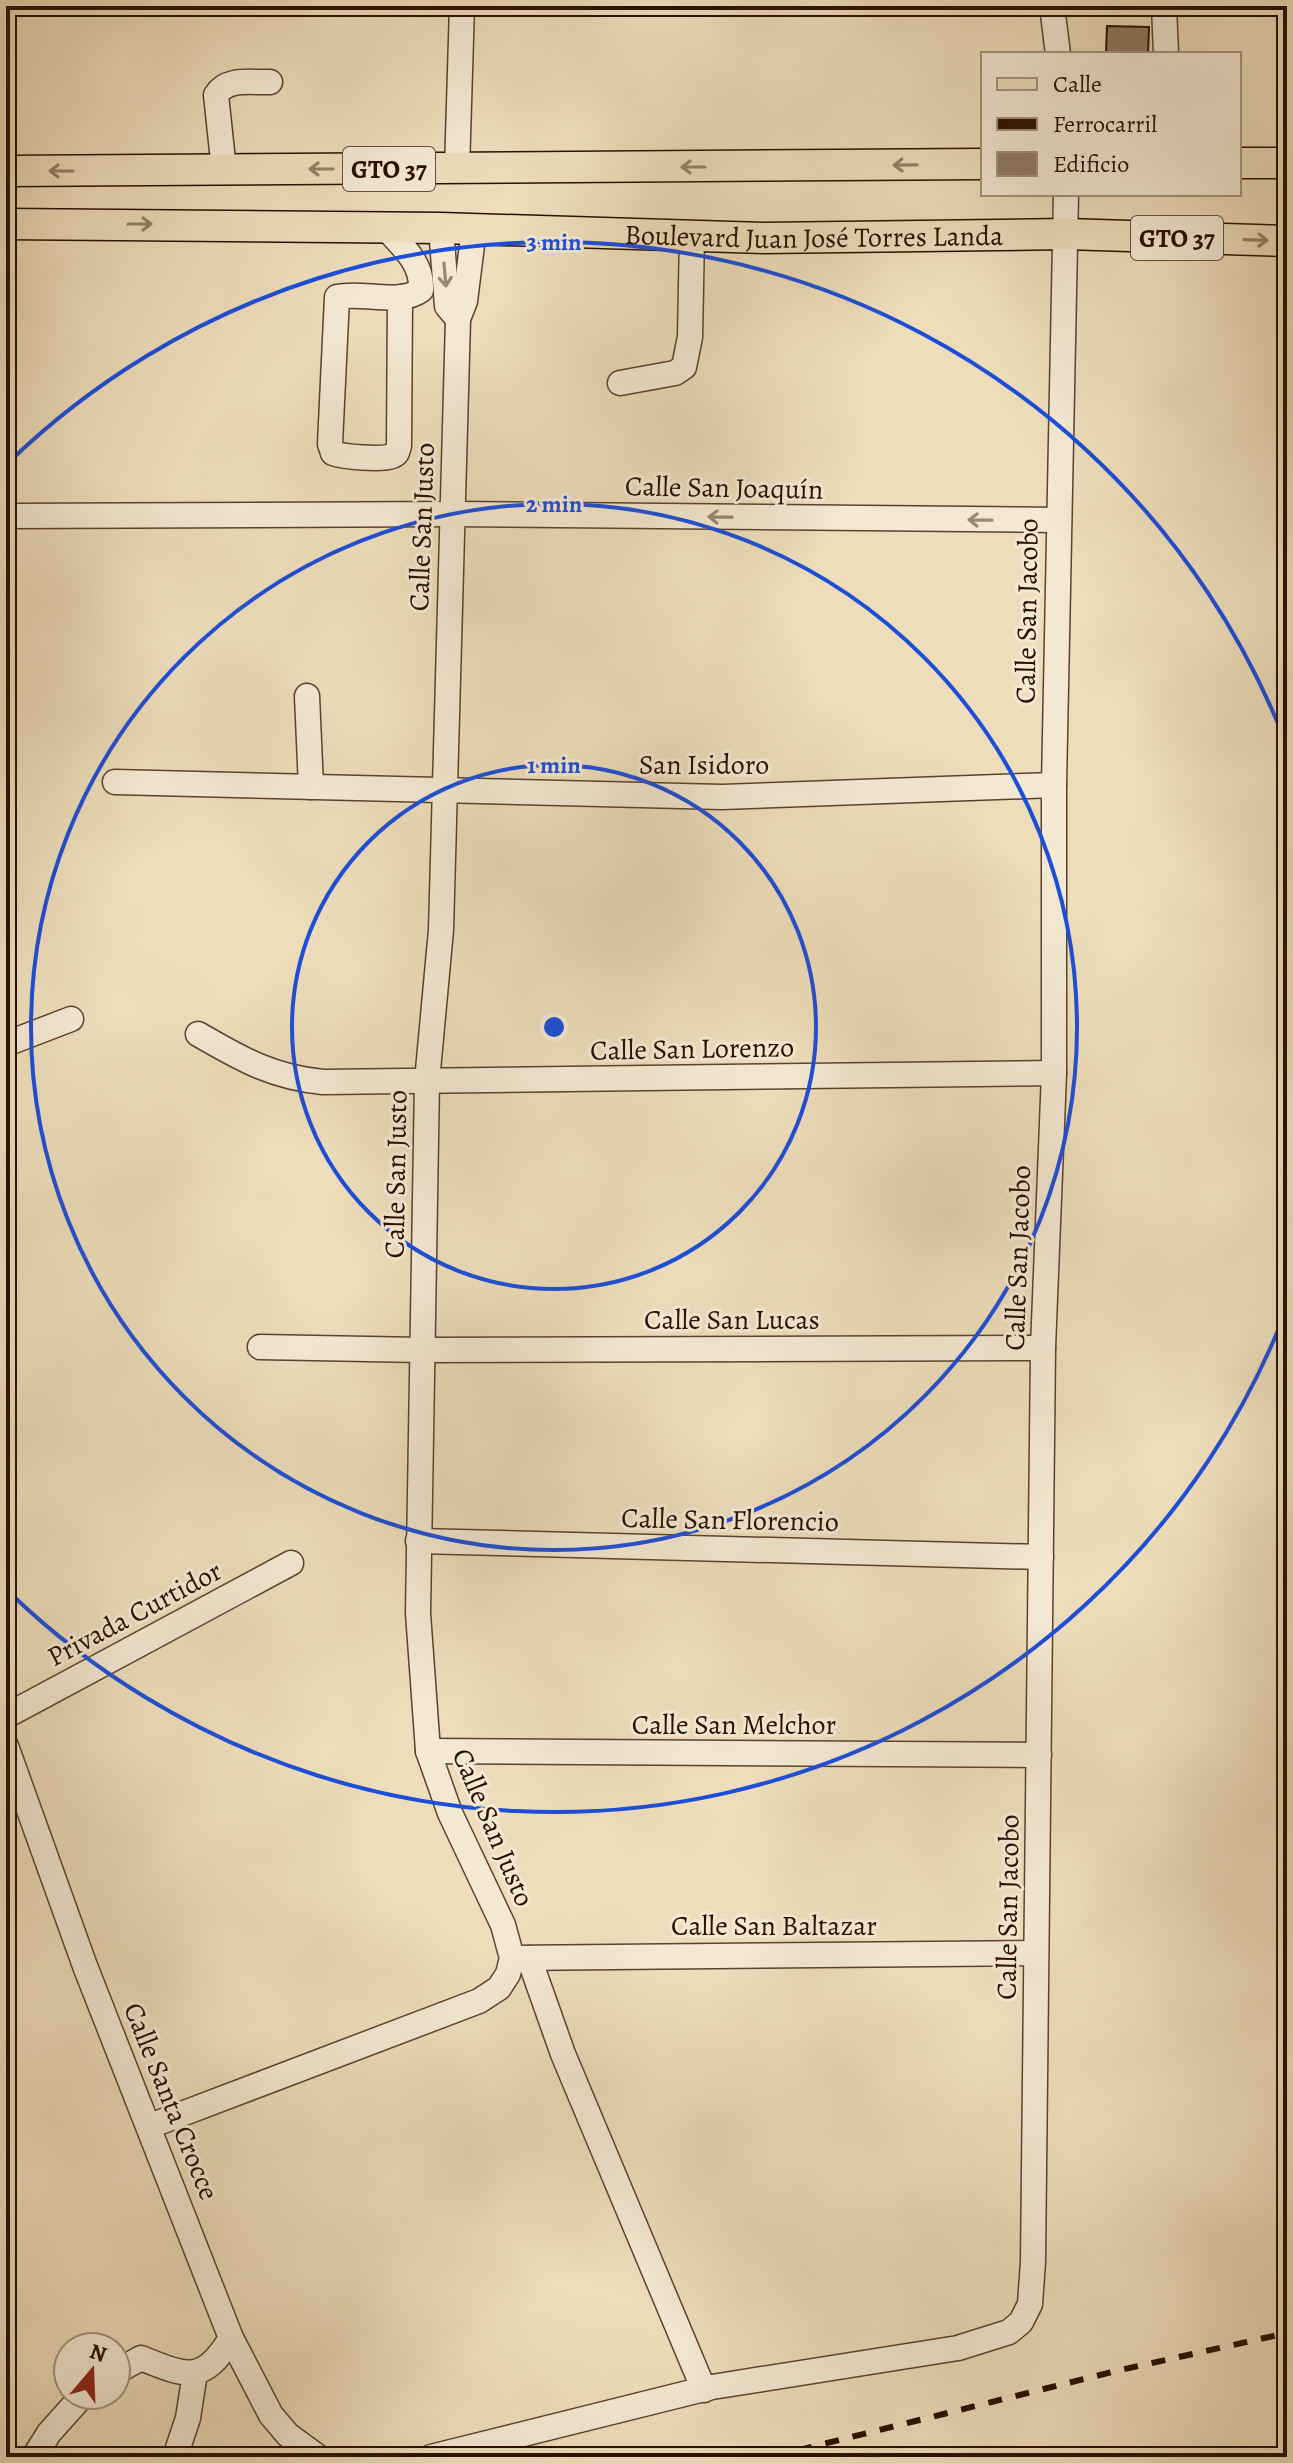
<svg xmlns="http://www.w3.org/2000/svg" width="1293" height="2463" font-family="Alegreya,serif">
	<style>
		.building { fill: #8f7a61; stroke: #2a0f00; stroke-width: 2 }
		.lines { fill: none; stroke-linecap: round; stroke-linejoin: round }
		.minor-casing { stroke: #5b422f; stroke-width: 27 }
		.major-casing { stroke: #2a0f00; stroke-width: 33 }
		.minor { stroke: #f3e9d3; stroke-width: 24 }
		.major { stroke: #edddbb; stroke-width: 30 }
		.rail { stroke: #2a0f00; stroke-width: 6; stroke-dasharray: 14 14; stroke-linecap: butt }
		.oneway { stroke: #958067 }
		.oneway2 { stroke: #998774 }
		.ring { fill: none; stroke: #1d4ed8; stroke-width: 4 }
		.labels { text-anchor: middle; stroke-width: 6; stroke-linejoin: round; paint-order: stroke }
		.shield { fill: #f3e9d3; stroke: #66503f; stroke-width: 2 }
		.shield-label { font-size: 26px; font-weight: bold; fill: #2a0f00 }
		.street-label { font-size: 28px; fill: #2a0f00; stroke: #f3e9d3 }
		.centre { fill: #1d4ed8; stroke: #f3e9d3; stroke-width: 4 }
		.ring-label { font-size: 24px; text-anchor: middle; font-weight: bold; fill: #1d4ed8; stroke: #f3e9d3; stroke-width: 6; stroke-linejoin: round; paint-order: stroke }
	</style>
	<rect width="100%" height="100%" fill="#edddbb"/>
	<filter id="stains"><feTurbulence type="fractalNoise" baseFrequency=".0025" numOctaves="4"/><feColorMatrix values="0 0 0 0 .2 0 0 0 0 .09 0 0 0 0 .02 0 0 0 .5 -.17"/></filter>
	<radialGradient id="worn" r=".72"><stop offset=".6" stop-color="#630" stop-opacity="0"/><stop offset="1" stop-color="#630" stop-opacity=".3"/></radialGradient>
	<polygon class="building" points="1107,26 1149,27 1148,54 1106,54"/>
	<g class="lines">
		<g class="minor-casing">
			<g id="minor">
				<polyline points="1052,6 1058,54"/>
				<polyline points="1164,6 1166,54"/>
				<polyline points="457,169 462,6"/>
				<path d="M224 170 216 95C227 77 252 83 270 82"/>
				<path d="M385 227C402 246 423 263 421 290 399 306 362 291 337 297L330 444 333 453C343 457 382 460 392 456 398 454 397 452 399 446L400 297"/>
				<polyline points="441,228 447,306 458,319"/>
				<polyline points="620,383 675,373 684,367 690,337 692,236"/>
				<polyline points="6,516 452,514 1058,520"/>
				<polyline points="307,696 311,787"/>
				<polyline points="115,782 722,797 1054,785"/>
				<path d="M198 1034C241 1059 272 1077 323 1082L1054 1073"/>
				<polyline points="6,1044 71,1019"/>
				<polyline points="260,1347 421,1350 1043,1348"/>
				<polyline points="418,1541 1041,1557"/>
				<polyline points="6,1716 291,1563"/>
				<polyline points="6,1746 85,1966 231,2338 271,2415 288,2435 318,2457"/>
				<polyline points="428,1751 1039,1755"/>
				<polyline points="512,1958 1036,1953"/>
				<polyline points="529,1958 563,2054 704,2390"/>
				<polyline points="150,2126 479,2001 499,1988 508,1974 512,1958 503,1925 450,1813 428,1751 418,1613 427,1081 441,930 458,319 465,301 474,229"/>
				<path d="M116 2372 141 2358C186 2376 203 2385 231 2338"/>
				<polyline points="34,2457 49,2433 83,2395"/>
				<polyline points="175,2457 188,2418 195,2373"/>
				<polyline points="431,2457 712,2387 958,2348 1009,2332 1021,2322 1030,2304 1033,2262 1043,1348 1054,1073 1054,785 1066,194"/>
			</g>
		</g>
		<g class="major-casing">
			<g id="major">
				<polyline points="1239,163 1287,163"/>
				<polyline points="6,171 983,164"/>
				<path id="s1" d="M6 224 441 228 764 238 1066 234 1287 241"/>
			</g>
		</g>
		<use href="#minor" class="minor"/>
		<use href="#major" class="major"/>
		<polyline class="rail" points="771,2457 1116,2371 1287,2333"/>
	</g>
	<defs><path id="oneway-shaft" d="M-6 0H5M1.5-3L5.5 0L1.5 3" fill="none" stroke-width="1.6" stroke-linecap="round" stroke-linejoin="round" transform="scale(2)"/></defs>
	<g class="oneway">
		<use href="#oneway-shaft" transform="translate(905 165) rotate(179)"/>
		<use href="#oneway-shaft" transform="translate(693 167) rotate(180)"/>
		<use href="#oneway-shaft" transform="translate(321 169) rotate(180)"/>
		<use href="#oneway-shaft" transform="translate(61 171) rotate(180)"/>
		<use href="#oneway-shaft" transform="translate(140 224)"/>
		<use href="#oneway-shaft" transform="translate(1256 240) rotate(2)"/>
	</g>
	<g class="oneway2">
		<use href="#oneway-shaft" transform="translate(445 275) rotate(85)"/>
		<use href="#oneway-shaft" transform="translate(720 517) rotate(-179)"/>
		<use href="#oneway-shaft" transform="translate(980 520) rotate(-179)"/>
	</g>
	<g class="ring">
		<circle cx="554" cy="1027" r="262"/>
		<circle cx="554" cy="1027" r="523"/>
		<path d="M1287 1308A785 785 0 0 1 9 1592M9 462A785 785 0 0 1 1287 746"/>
	</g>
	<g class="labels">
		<g class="shield">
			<rect x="343" y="147" width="92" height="44" rx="6"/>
			<rect x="1131" y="216" width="92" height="44" rx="6"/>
		</g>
		<g class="shield-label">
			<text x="389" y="178">GTO 37</text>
			<text x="1177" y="247">GTO 37</text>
		</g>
		<g class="street-label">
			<text dy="10" stroke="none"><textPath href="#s1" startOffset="808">Boulevard Juan José Torres Landa</textPath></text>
			<text transform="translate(724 487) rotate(1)" y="10">Calle San Joaquín</text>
			<text transform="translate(421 527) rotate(-88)" y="10">Calle San Justo</text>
			<text transform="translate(1026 611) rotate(-89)" y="10">Calle San Jacobo</text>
			<text x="704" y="774">San Isidoro</text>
			<text transform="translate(692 1048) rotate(-1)" y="10">Calle San Lorenzo</text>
			<text transform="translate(395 1174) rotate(-89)" y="10">Calle San Justo</text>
			<text transform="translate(1017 1258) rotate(-88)" y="10">Calle San Jacobo</text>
			<text x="732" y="1329">Calle San Lucas</text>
			<text transform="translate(730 1519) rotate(1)" y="10">Calle San Florencio</text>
			<text transform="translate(134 1613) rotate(-28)" y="10">Privada Curtidor</text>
			<text x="734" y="1734">Calle San Melchor</text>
			<text transform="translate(494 1827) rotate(67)" y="10">Calle San Justo</text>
			<text transform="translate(1007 1907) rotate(-89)" y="10">Calle San Jacobo</text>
			<text x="774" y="1935">Calle San Baltazar</text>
			<text transform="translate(172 2101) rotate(68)" y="10">Calle Santa Crocce</text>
		</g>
	</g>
	<circle cx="554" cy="1027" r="12" class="centre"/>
	<g class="ring-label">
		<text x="554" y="250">3 min</text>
		<text x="554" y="512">2 min</text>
		<text x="554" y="773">1 min</text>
	</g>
	<rect width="1293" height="2463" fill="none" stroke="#edddbb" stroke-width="32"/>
	<rect x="8" y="8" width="1277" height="2447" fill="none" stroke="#2a0f00" stroke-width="4"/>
	<rect x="16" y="16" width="1261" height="2431" fill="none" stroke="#2a0f00" stroke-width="2"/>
	<rect x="981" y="52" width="260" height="144" fill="#f3e9d3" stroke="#a3927f" stroke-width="2"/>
	<rect x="997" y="78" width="40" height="12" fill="#edddbb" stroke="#a3927f" stroke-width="2"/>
	<text x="1053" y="92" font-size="24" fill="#2a0f00">Calle</text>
	<rect x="997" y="118" width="40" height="12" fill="#2a0f00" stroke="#a3927f" stroke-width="2"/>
	<text x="1053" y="132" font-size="24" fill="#2a0f00">Ferrocarril</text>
	<rect x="997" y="152" width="40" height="24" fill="#8f7a61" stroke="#a3927f" stroke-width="2"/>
	<text x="1053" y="172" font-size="24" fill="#2a0f00">Edificio</text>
	<g transform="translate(92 2371) rotate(19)"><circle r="38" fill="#f3e9d3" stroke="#a3927f" stroke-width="2"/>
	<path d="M0-6L14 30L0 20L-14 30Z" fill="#8f2418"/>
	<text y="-12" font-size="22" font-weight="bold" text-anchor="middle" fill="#2a0f00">N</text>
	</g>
	<rect width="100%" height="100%" filter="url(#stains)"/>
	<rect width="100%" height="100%" fill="url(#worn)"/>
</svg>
